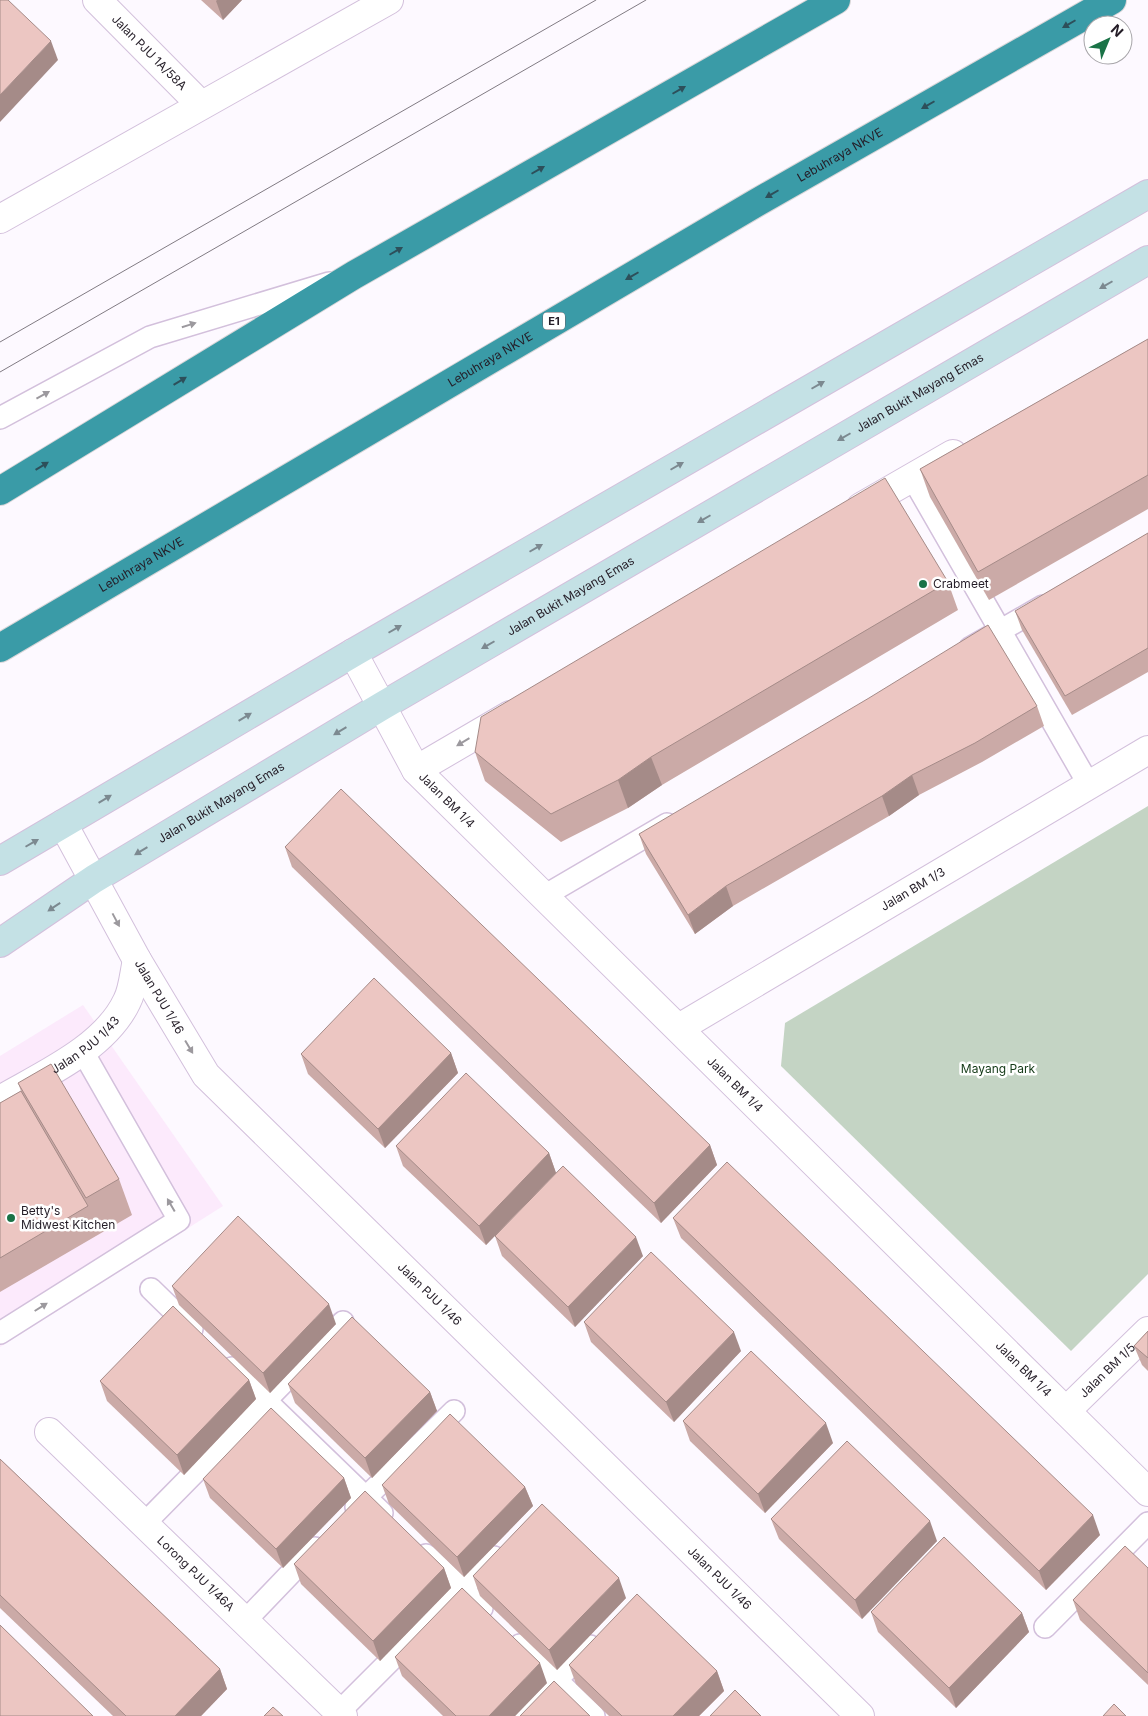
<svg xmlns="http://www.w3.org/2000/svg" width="1148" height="1716" font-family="Inter,sans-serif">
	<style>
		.commercial { fill: #fceafc }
		.green { fill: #c4d4c4 }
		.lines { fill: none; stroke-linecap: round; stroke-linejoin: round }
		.service-casing { stroke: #d3c0dc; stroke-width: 24 }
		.minor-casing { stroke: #d3c0dc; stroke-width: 30 }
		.secondary-casing { stroke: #d3c0dc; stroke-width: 30 }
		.motorway-casing { stroke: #d8d6d8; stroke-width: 30 }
		.service { stroke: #fff; stroke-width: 21 }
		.minor { stroke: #fff; stroke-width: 28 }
		.secondary { stroke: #c4e1e5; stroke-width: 28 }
		.motorway { stroke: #3a9ba7; stroke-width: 28 }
		.tram { stroke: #817b83; stroke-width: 1 }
		.wall { fill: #cbaaa7 }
		.shaded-wall { fill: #a58b88 }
		.building { fill: #ecc6c2; stroke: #a58b88 }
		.oneway { fill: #2d4f5a }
		.oneway2 { fill: #7c8990 }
		.oneway3 { fill: #9c999e }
		.poi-dot { fill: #1a7347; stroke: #fff; stroke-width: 2 }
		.labels { text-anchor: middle; stroke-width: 5; stroke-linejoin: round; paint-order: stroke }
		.shield { fill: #fff; stroke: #666168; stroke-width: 1 }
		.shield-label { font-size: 11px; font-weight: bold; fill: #241d27 }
		.street-label { font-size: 12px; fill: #241d27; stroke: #fff }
		.poi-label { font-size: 12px; fill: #241d27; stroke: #fff; text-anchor: start }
		.park-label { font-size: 12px; fill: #143a17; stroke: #fff }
	</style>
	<rect width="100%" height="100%" fill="#fdf9ff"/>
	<polygon class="commercial" points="83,1005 223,1206 0,1347 0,1056"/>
	<polygon class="green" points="1148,806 1148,1274 1071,1351 781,1066 785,1023"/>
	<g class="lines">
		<g class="service-casing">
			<g id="service">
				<polyline points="0,418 150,337 329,283"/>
				<polyline points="912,477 1089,785"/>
				<polyline points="970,648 1043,606"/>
				<polyline points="544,896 667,824"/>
				<polyline points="151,1289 192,1329"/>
				<polyline points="0,1333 179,1220 83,1052"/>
				<polyline points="232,1368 382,1513"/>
				<polyline points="356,1507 454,1411"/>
				<polyline points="144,1524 343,1322"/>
				<polyline points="426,1555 482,1608"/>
				<polyline points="245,1621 315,1548"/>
				<polyline points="1045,1627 1148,1523"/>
				<polyline points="520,1645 594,1716"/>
				<polyline points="339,1712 494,1557"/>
				<polyline points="521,1716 590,1646"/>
			</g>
		</g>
		<g class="minor-casing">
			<g id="minor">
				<path id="s1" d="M97 0 201 105"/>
				<polyline points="0,219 389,0"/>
				<polyline points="861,507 953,454"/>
				<path id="s2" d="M353 653 416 770 1148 1492"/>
				<polyline points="416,770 510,715"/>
				<path id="s3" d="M63 824 137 960 206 1075 860 1716"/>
				<path id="s4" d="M679 1028 1148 750"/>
				<path id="s5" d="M0 1100C43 1075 105 1048 127 1001 133 990 134 973 137 960"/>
				<path id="s6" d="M1066 1411 1148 1331"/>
				<path id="s7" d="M49 1432 343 1716"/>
			</g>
		</g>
		<g class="secondary-casing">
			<g id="secondary">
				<polyline points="0,861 353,653 1148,194"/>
				<path id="s8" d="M0 943 94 879 382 706 1148 260"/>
			</g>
		</g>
		<g class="motorway-casing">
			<g id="motorway">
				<polyline points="0,491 354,275 836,0"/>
				<path id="s9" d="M0 648 756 203 1112 0"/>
			</g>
		</g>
		<use href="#service" class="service"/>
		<use href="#minor" class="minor"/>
		<use href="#secondary" class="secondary"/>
		<use href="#motorway" class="motorway"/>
		<g class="tram">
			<polyline points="0,342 596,0"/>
			<polyline points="0,372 646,0"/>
		</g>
	</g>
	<g class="wall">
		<polygon points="201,0 242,0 223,20"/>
		<polygon points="1148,339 1148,509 989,600 930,497 920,469"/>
		<polygon points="1148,533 1148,672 1072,715 1022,630 1015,611"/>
		<polygon points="948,582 958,610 662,785 628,808 561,842 485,781 475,752"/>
		<polygon points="1037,706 1044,726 982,762 919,795 889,816 733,906 695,934 646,854 639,834"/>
		<polygon points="285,847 710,1145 717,1165 661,1223 292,867"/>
		<polygon points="451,1053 458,1073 385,1148 308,1074 301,1054"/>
		<polygon points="18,1083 119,1179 132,1215 0,1292 0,1103 21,1091"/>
		<polygon points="396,1146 549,1153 556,1173 486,1245 403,1166"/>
		<polygon points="673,1218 1100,1535 1046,1590 681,1238"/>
		<polygon points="495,1236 643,1256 575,1327 502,1256"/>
		<polygon points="172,1286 336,1324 270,1393 179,1305"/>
		<polygon points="584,1322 741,1351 674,1422 591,1342"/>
		<polygon points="1148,1331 1148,1371 1142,1365 1134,1346"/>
		<polygon points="249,1380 256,1399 184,1475 107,1401 100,1381"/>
		<polygon points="288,1384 430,1392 437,1411 372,1478 295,1403"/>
		<polygon points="683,1421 833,1443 765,1513 690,1441"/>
		<polygon points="0,1459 220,1669 227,1689 201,1716 113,1716 0,1608"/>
		<polygon points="344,1478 351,1498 283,1568 210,1498 203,1479"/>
		<polygon points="382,1485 525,1487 533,1506 464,1577 389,1504"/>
		<polygon points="771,1519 937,1541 862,1619 779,1539"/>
		<polygon points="294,1564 444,1568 451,1588 380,1661 301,1584"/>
		<polygon points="1148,1568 1148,1685 1080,1620 1073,1600"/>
		<polygon points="473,1576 626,1598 557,1670 480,1596"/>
		<polygon points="871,1612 1022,1613 1029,1632 956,1708 878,1632"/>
		<polygon points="395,1657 547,1683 515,1716 443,1716 402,1676"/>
		<polygon points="569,1665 717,1671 724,1691 699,1716 609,1716 576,1684"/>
	</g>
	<g class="shaded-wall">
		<polygon points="217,0 242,0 223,20 216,1"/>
		<polygon points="51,41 58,60 0,122 0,95"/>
		<polygon points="651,757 662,785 628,808 618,780"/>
		<polygon points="912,775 919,795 889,816 882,796"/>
		<polygon points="726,886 733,906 695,934 688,915"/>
		<polygon points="451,1053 458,1073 385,1148 378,1129"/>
		<polygon points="710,1145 717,1165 661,1223 654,1203"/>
		<polygon points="549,1153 556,1173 486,1245 479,1226"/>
		<polygon points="636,1237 643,1256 575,1327 568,1307"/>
		<polygon points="329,1304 336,1324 270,1393 263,1373"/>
		<polygon points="734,1332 741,1351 674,1422 666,1402"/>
		<polygon points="249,1380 256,1399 184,1475 177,1455"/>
		<polygon points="430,1392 437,1411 372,1478 365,1458"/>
		<polygon points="826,1423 833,1443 765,1513 758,1494"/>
		<polygon points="344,1478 351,1498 283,1568 276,1549"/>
		<polygon points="525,1487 533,1506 464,1577 457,1557"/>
		<polygon points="1093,1515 1100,1535 1046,1590 1039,1571"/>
		<polygon points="930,1521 937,1541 862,1619 855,1600"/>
		<polygon points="444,1568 451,1588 380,1661 373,1641"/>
		<polygon points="619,1578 626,1598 557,1670 549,1650"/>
		<polygon points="1022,1613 1029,1632 956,1708 949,1688"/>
		<polygon points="540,1663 547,1683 515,1716 489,1716"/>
		<polygon points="220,1669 227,1689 201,1716 175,1716"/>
		<polygon points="717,1671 724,1691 699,1716 673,1716"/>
	</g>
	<g class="building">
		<polygon points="0,0 8,0 51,41 0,95"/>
		<polygon points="1148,339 1148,475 978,572 920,469"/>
		<polygon points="885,478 948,582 651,757 618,780 551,814 475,752 481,717"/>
		<polygon points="1148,533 1148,648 1065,696 1015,611"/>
		<polygon points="988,625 1037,706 975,743 912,775 882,796 726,886 688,915 639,834 869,698"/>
		<polygon points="341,789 710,1145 654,1203 285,847"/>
		<polygon points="374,978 451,1053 378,1129 301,1054"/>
		<polygon points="51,1064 119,1179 86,1198 18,1083"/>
		<polygon points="466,1073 549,1153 479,1226 396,1146"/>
		<polygon points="21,1091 88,1206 0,1258 0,1103"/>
		<polygon points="727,1162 1093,1515 1039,1571 673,1218"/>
		<polygon points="563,1166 636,1237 568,1307 495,1236"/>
		<polygon points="238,1216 329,1304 263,1373 172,1286"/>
		<polygon points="651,1252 734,1332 666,1402 584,1322"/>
		<polygon points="173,1306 249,1380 177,1455 100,1381"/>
		<polygon points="352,1317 430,1392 365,1458 288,1384"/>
		<polygon points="1148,1331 1148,1358 1134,1346"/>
		<polygon points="751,1351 826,1423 758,1494 683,1421"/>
		<polygon points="271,1408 344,1478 276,1549 203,1479"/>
		<polygon points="450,1414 525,1487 457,1557 382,1485"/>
		<polygon points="847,1441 930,1521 855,1600 771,1519"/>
		<polygon points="0,1459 220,1669 175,1716 126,1716 0,1595"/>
		<polygon points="365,1491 444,1568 373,1641 294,1564"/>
		<polygon points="542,1504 619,1578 549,1650 473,1576"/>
		<polygon points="944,1537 1022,1613 949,1688 871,1612"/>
		<polygon points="1125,1546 1148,1568 1148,1673 1073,1600"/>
		<polygon points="462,1588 540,1663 489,1716 456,1716 395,1657"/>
		<polygon points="637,1594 717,1671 673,1716 622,1716 569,1665"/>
		<polygon points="0,1625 93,1716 0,1716"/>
		<polygon points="554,1681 590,1716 520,1716"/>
		<polygon points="735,1690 761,1716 710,1716"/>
		<polygon points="1114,1704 1126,1716 1103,1716"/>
		<polygon points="273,1707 283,1716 264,1716"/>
	</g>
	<defs><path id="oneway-solid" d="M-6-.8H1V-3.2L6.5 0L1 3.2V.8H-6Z" transform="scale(1.25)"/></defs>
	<g class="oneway">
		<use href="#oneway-solid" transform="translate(1069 24) rotate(150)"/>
		<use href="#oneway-solid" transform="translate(679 90) rotate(-30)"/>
		<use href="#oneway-solid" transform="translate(928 105) rotate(150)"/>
		<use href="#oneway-solid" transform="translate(538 170) rotate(-30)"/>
		<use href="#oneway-solid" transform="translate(772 194) rotate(150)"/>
		<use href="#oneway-solid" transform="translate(396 251) rotate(-30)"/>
		<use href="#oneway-solid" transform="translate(632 276) rotate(150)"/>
		<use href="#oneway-solid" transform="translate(180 381) rotate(-31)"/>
		<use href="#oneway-solid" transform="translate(42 466) rotate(-31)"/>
	</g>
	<g class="oneway2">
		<use href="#oneway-solid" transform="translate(1106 285) rotate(150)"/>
		<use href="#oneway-solid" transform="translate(818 385) rotate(-30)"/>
		<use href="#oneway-solid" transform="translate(844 437) rotate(150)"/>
		<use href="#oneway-solid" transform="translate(677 466) rotate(-30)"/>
		<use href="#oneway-solid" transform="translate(704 519) rotate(150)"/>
		<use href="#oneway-solid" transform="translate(536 548) rotate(-30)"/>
		<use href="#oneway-solid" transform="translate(395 629) rotate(-30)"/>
		<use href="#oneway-solid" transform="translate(488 645) rotate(150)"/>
		<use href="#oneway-solid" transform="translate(245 717) rotate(-31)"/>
		<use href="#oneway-solid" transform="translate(340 731) rotate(149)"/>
		<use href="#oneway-solid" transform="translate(105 799) rotate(-31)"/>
		<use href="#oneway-solid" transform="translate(32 843) rotate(-30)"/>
		<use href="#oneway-solid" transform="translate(141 851) rotate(149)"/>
		<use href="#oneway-solid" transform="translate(54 907) rotate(146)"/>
	</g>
	<g class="oneway3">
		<use href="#oneway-solid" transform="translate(189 325) rotate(-17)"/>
		<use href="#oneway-solid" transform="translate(43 395) rotate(-29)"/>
		<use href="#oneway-solid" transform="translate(463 742) rotate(149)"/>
		<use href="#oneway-solid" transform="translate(116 920) rotate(62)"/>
		<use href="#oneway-solid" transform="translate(189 1047) rotate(59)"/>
		<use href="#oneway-solid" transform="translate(171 1205) rotate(-120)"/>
		<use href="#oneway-solid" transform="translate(41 1307) rotate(-32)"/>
	</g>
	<g class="poi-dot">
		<circle cx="923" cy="584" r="5"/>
		<circle cx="11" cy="1218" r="5"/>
	</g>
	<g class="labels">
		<rect class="shield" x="543" y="312.5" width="22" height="17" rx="4"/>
		<g class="shield-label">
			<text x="554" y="325">E1</text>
		</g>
		<g class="street-label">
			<text dy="4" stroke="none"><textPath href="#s1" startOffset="74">Jalan PJU 1A/58A</textPath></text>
			<text dy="4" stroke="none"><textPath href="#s9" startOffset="974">Lebuhraya NKVE</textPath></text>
			<text dy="4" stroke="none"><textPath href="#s9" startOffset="569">Lebuhraya NKVE</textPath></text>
			<text dy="4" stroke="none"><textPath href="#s8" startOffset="1072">Jalan Bukit Mayang Emas</textPath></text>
			<text dy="4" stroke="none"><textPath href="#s9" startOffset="164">Lebuhraya NKVE</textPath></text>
			<text dy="4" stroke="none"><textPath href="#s8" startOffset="668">Jalan Bukit Mayang Emas</textPath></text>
			<text dy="4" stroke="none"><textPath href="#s2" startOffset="176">Jalan BM 1/4</textPath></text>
			<text dy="4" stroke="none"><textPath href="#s8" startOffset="262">Jalan Bukit Mayang Emas</textPath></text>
			<text dy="4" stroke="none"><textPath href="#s4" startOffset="272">Jalan BM 1/3</textPath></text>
			<text dy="4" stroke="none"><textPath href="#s3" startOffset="198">Jalan PJU 1/46</textPath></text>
			<text dy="4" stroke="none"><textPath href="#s5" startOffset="102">Jalan PJU 1/43</textPath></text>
			<text dy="4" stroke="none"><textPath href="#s2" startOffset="581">Jalan BM 1/4</textPath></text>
			<text dy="4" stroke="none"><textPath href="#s3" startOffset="602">Jalan PJU 1/46</textPath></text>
			<text dy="4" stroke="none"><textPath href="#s2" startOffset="986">Jalan BM 1/4</textPath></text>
			<text dy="4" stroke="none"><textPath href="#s6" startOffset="58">Jalan BM 1/5</textPath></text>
			<text dy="4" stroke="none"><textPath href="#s7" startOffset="204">Lorong PJU 1/46A</textPath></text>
			<text dy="4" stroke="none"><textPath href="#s3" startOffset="1008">Jalan PJU 1/46</textPath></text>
		</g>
		<g class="poi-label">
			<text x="933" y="588">Crabmeet</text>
			<text x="21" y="1215">Betty's<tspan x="21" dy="14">Midwest Kitchen</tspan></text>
		</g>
		<g class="park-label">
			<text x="998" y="1073">Mayang Park</text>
		</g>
	</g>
	<g transform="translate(1108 40) rotate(44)"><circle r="24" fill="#ffffff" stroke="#a7a5a9"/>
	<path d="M0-4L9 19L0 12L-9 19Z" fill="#1a7347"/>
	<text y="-8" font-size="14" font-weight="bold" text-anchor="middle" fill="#241d27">N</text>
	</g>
</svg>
